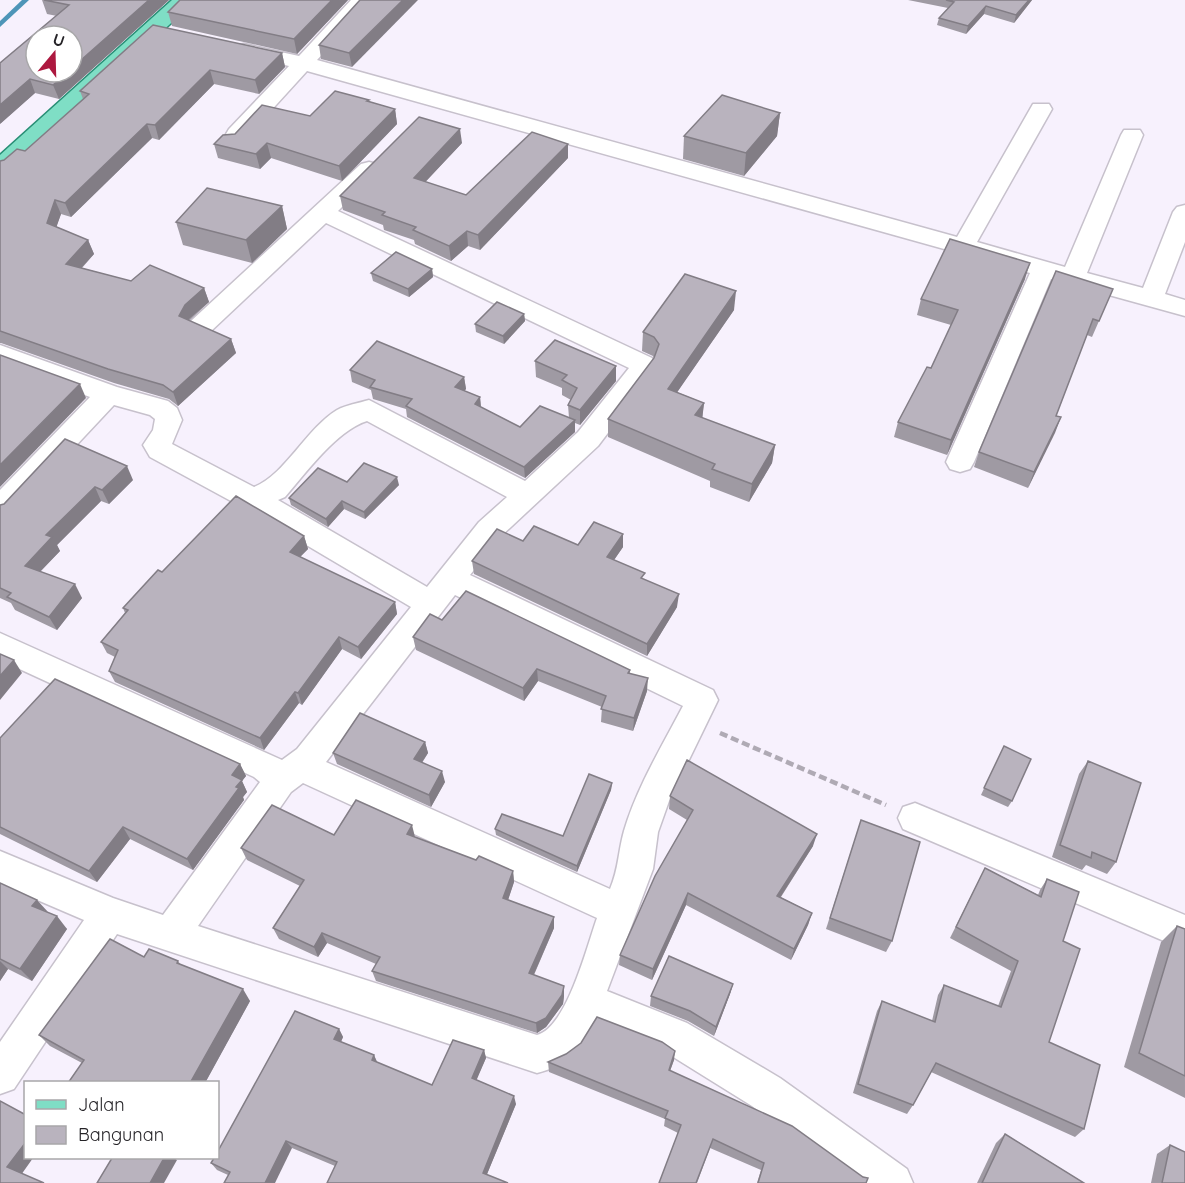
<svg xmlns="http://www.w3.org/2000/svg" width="1185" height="1183" font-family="Quicksand,sans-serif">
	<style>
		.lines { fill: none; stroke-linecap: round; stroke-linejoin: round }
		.stream { fill: #4e95b8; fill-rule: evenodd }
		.minor-casing { stroke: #c7c1cc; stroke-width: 3 }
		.primary-casing { stroke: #288e75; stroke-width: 3 }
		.path { stroke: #afaab4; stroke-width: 4.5; stroke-dasharray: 8 4; stroke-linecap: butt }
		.minor { fill: #fff; fill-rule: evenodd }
		.primary { fill: #7fdec5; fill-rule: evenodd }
		.wall { fill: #9f9aa3 }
		.shaded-wall { fill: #827d85 }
		.building { fill: #b9b3be; stroke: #827d85; stroke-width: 1.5 }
	</style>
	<rect width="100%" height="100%" fill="#f7f1fd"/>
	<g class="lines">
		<polygon class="stream" points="22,0 29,0 0,27 0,21"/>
		<g class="minor-casing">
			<g id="minor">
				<polygon points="351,0 372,0 317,60 957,237 1033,104 1049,104 1052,109 977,242 1065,267 1121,135 1124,130 1140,130 1143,135 1087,273 1143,288 1173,212 1177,207 1185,205 1185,242 1165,294 1185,300 1185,316 1051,279 974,462 970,469 960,472 950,469 946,462 1030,273 307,71 245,139 229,139 226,134 229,129 289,66 237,54 234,50 237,46 244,44 299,56"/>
				<path d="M369 162 377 164 380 169 338 211 652 358 656 364 651 376 598 446 499 538 470 575 713 690 718 700 669 801 658 832 653 869 607 991 687 1023 780 1078 907 1169 913 1183H859L752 1106 662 1050 596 1024C584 1054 567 1065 537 1073L117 934 14 1089 0 1094V1042L84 920 0 884V851L113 898 163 915 260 782 254 777 0 660V633L282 760 297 749 411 607 242 507 150 457 143 445 153 430 155 419 150 415 114 405 10 516 0 519V490L90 397 0 364V345L117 387 168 401 177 408 182 420 172 444 254 487C285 475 306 429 337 410 346 405 359 403 369 400L525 481 578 432 629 368 326 223 209 333 200 336 191 333 187 327 191 321 361 164ZM367 421 507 497 479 522 427 587 278 500 285 497C305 474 337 430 367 421ZM455 595 683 706C662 746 637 787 624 831 618 852 619 868 610 889L326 762ZM303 783 597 918C587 946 567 1027 537 1035L198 926 291 792Z"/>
				<polygon points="915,803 1185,915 1185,950 903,829 898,818 903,807"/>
			</g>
		</g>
		<g class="primary-casing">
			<polygon id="primary" points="172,0 196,0 9,173 0,175 0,155"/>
		</g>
		<polyline class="path" points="720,733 886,805"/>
		<use href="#minor" class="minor"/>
		<use href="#primary" class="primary"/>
	</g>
	<g class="wall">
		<polygon points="42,0 169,0 59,99 35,93 0,124 57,16 47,14"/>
		<polygon points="348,0 297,54 172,26 168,12"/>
		<polygon points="360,0 352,67 321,59 319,45"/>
		<polygon points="908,0 1032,0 1014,23 984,14 966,34 937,25 939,18 948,8"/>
		<polygon points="282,53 285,67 259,94 214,84 159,140 152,138 71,217 61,214 56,227 88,240 94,254 82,268 131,281 204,288 209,302 189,321 231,339 236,353 178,406 169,399 114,383 1,343 0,343 0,161 4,160 25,151 83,99 80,91"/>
		<polygon points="369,100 369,102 395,109 397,124 342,181 271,158 260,169 218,158 214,144 235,134 310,116"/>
		<polygon points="780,113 777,136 744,176 683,159 684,136"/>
		<polygon points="462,143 425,182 466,195 568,158 480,250 468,246 451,261 415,244 414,240 384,230 383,225 343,210 340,196"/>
		<polygon points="282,206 287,229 252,263 183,245 176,222"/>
		<polygon points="432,269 433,277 409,297 373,281 371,273"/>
		<polygon points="1025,279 947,455 894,437 898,422 931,368 951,325 917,315 921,299"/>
		<polygon points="1113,289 1092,337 1087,335 1056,416 1061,417 1028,488 974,467 979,452"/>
		<polygon points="734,310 677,392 704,403 702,418 775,445 772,463 749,502 710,487 710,481 608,437 608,419 654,358 653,356 642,351 643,332"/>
		<polygon points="524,314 525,321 504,344 476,332 475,324"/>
		<polygon points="535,361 616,366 616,381 580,425 575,423 575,432 525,478 407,417 406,409 373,399 371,390 352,382 350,370 464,377 466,389 464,391 480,397 481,407 520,427 569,418 568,405 571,400 562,395 562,388 536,377"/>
		<polygon points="133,480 109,504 101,501 57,545 60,551 40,572 82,598 57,630 15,610 11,603 0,598 0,505"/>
		<polygon points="347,482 399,485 365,519 344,509 328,527 291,505 289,498"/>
		<polygon points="304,536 308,549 300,557 395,602 397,614 361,659 342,649 302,705 299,703 264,750 115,682 109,671 115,657 107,653 101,642 125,613 123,608 162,572"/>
		<polygon points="523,541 623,547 614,560 645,580 677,607 647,656 474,574 472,561"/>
		<polygon points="442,620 630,670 630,674 647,691 633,731 601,722 602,707 538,681 524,701 416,650 413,637"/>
		<polygon points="0,738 240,764 246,776 242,781 247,792 243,797 244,800 193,870 130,839 97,882 0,834"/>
		<polygon points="425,742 428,753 422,763 445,782 431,807 337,764 333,753"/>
		<polygon points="1004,746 1012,801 1008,807 981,795"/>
		<polygon points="1088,761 1116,862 1107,874 1086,865 1082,870 1052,857 1079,774"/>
		<polygon points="612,783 611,790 577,872 496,835 495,829 563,836"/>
		<polygon points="670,796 813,846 781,897 812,913 808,925 791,960 686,905 652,980 619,965 620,955 687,820 669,809"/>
		<polygon points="861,820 892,941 886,952 826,929"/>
		<polygon points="334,835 415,837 476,860 513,871 514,882 508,900 554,917 554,928 534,975 564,986 564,996 563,1004 546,1027 537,1033 376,981 372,971 376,964 327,943 318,957 279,939 273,928 300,886 247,860 241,848"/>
		<polygon points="985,868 1038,895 1040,890 1047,879 1063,941 1049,1042 1084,1129 1075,1137 931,1072 913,1105 907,1114 853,1093 877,1011 882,1001 932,1021 938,995 944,985 998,1006 1011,971 950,938"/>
		<polygon points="0,883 48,913 67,929 32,981 8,969 0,981"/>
		<polygon points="1177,926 1185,929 1185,1098 1124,1067 1161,942"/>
		<polygon points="144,957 178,961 181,965 250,1001 205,1083 68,1083 82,1063 50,1046 39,1035"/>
		<polygon points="733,984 730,994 714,1036 688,1021 650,1006 651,996"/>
		<polygon points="339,1029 343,1037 341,1042 374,1055 377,1063 432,1085 484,1050 486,1058 476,1080 516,1104 487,1174 335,1166 292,1148 228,1175 217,1170 211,1163"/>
		<polygon points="674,1060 670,1071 866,1183 757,1183 761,1170 710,1148 697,1183 659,1183 678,1133 664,1126 665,1119 549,1072 548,1062"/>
		<polygon points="1005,1134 1084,1183 977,1183 996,1143"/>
		<polygon points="1170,1145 1185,1183 1151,1183 1157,1154"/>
	</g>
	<g class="shaded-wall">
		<polygon points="149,0 169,0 59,99 53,85 68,72 72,72 72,68"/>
		<polygon points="332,0 348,0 297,54 294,39"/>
		<polygon points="403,0 418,0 352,67 349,53"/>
		<polygon points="1029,0 1032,0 1014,23 1016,15"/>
		<polygon points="986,6 984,14 966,34 968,26"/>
		<polygon points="282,53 285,67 259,94 255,80"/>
		<polygon points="210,70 214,84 159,140 155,125"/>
		<polygon points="30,79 35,93 0,124 0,105"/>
		<polygon points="395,109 397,124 342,181 339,166"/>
		<polygon points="780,113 777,136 744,176 746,153"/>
		<polygon points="147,124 152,138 71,217 65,203"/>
		<polygon points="460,129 462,143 415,193 414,178"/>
		<polygon points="267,143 271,158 260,169 256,154"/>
		<polygon points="568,144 568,158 480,250 478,235"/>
		<polygon points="55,200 61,214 53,237 47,223"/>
		<polygon points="282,206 287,229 252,263 246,240"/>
		<polygon points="467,231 468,246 451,261 449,246"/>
		<polygon points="88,240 94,254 72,278 66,264"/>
		<polygon points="1030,263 1025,279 947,455 951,440"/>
		<polygon points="432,269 433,277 409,297 408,289"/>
		<polygon points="204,288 209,302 189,319 184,330 179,316 185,305"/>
		<polygon points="736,291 734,310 667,407 668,389"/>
		<polygon points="524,314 525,321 504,344 503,336"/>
		<polygon points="231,339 236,353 178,406 173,392"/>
		<polygon points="616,366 616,381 580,425 580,410"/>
		<polygon points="464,377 466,389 456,399 455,387"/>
		<polygon points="80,384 86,398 0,487 0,465"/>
		<polygon points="480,397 481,409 475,404"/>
		<polygon points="704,403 702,421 695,415"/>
		<polygon points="1061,417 1055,433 1028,488 1034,472"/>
		<polygon points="575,420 575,432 525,478 524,467"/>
		<polygon points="775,445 772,463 749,502 752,484"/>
		<polygon points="127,466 133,480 109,504 102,490"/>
		<polygon points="397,477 399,485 365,519 364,512"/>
		<polygon points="95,487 101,501 57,545 60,551 32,580 25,566 46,535"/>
		<polygon points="342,501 344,509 328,527 326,519"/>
		<polygon points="623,534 623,547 607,570 607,557"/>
		<polygon points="304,536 308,549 293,564 290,552"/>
		<polygon points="75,584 82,598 57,630 49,617"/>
		<polygon points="679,594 677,607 647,656 647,644"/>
		<polygon points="395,602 397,614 361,659 358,647"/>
		<polygon points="339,637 342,649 302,705 298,693"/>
		<polygon points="14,660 22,673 0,700 0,676"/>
		<polygon points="537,669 538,681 524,701 523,688"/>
		<polygon points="648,678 647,691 633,731 634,718"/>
		<polygon points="295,692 299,703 264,750 260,738"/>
		<polygon points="425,742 428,753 416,771 414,759"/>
		<polygon points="240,764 246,776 242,781 247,792 243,797 244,800 193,870 187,859 232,775"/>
		<polygon points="442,771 445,782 431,807 429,795"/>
		<polygon points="612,783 611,790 577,872 577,866"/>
		<polygon points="412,825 415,837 407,834"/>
		<polygon points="123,827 130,839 97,882 89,871"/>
		<polygon points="817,834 813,846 774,907 777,896"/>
		<polygon points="513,871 514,882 505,909 503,898"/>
		<polygon points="688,893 686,905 652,980 653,969"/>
		<polygon points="37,900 48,912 32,906"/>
		<polygon points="812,913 808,925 791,960 794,949"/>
		<polygon points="57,916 67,929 32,981 20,969"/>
		<polygon points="554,917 554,928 530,983 529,973"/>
		<polygon points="322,933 327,943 318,957 314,947"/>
		<polygon points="0,961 8,969 0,981"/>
		<polygon points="733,984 730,994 714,1036 716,1027"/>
		<polygon points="564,986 564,996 563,1004 546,1027 537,1033 536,1023"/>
		<polygon points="243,989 250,1001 205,1083 190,1083"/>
		<polygon points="339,1029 343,1037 338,1048 334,1039"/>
		<polygon points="484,1050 486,1058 474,1086 472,1078"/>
		<polygon points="675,1051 674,1060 667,1079 669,1070"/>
		<polygon points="374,1055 378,1064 372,1060"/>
		<polygon points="514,1096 516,1104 485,1179 483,1173"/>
		<polygon points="286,1141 292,1148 275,1183 265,1183"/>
		<polygon points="26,1142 26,1158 33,1158 21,1175 7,1167"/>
		<polygon points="164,1158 174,1158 177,1160 164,1183 150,1183"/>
	</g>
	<g class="building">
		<polygon points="44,0 149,0 72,68 72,36 36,36 36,72 68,72 53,85 30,79 0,105 0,63 69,5"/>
		<polygon points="180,0 332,0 294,39 168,12"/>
		<polygon points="360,0 403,0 349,53 319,45"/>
		<polygon points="946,0 1029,0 1016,15 986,6 968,26 939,18 954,2"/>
		<polygon points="153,25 282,53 255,80 210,70 155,125 147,124 65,203 55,200 47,223 88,240 66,264 131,281 150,265 204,288 185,305 179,316 231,339 173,392 163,385 108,369 0,331 0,161 4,160 17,149 25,151 89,94 80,91"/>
		<polygon points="335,91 369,100 367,101 395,109 339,166 267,143 256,154 214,144 223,135 235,134 262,105 310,116"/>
		<polygon points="722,95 780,113 746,153 684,136"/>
		<polygon points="419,117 460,129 414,178 466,195 532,132 568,144 478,235 467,231 449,246 413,230 416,227 382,215 385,212 340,196"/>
		<polygon points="207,188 282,206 246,240 176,222"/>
		<polygon points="950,239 1030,263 951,440 898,422 927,367 931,368 958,310 921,299"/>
		<polygon points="396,252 432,269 408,289 371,273"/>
		<polygon points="1056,271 1113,289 1099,321 1093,319 1056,416 1061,417 1034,472 979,452"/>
		<polygon points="685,274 736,291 668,389 704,403 695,415 775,445 752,484 712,469 715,464 608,419 654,358 659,344 654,337 643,332"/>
		<polygon points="497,302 524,314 503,336 475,324"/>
		<polygon points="555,340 616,366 580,410 568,405 577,388 562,380 567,375 535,361"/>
		<polygon points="377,341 464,377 455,387 480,397 475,404 520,427 540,406 575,420 524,467 406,406 412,399 370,387 375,380 350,370"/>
		<polygon points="0,355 80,384 0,465"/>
		<polygon points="65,439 127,466 102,490 95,487 46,535 52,537 25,566 75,584 49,617 7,597 11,593 0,588 0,505 4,504"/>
		<polygon points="364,463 397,477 364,512 342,501 326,519 289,498 318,468 347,482"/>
		<polygon points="236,496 304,536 290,552 395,602 358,647 339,637 298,693 295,692 260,738 109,671 118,650 101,642 128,610 123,608 158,570 162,572"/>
		<polygon points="594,522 623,534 607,557 645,573 641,578 679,594 647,644 472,561 497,529 523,541 534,526 578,545"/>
		<polygon points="466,591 630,670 628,673 648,678 634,718 601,709 606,696 537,669 523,688 413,637 430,614 442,620"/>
		<polygon points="0,654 14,660 0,676"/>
		<polygon points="55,679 240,764 232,775 242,780 236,787 239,788 187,859 123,827 89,871 0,827 0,738"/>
		<polygon points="360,713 425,742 414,759 442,771 429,795 333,753"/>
		<polygon points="1004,746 1031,759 1012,801 984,788"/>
		<polygon points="687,760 817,834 777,896 812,913 794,949 688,893 653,969 620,955 655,876 693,810 670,796"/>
		<polygon points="1088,761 1141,783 1116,862 1092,852 1091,858 1060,845"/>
		<polygon points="589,774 612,783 577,866 495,829 502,814 563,836"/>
		<polygon points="356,800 412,825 407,834 476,860 479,856 513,871 503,898 554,917 529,973 564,986 562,995 546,1018 536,1023 372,971 380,957 322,933 314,947 273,928 304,880 241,848 272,805 334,835"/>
		<polygon points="861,820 920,842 892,941 830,918"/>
		<polygon points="985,868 1041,897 1047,879 1079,892 1063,941 1080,949 1049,1042 1100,1065 1084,1129 936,1063 913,1105 858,1084 882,1001 935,1022 944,985 1001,1007 1018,961 956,927"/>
		<polygon points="0,883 37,900 32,906 57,916 20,969 0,959"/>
		<polygon points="1177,926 1185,929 1185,1076 1139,1053"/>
		<polygon points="110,939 144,957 149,949 178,961 177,963 243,989 190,1083 68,1083 84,1060 39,1035"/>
		<polygon points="669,956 733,984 716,1027 690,1011 651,996"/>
		<polygon points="295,1011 339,1029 334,1039 374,1055 372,1060 432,1085 453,1040 484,1050 472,1078 514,1096 483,1173 508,1183 327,1183 337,1162 286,1141 265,1183 224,1183 230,1172 211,1163 214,1158 218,1158 218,1151"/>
		<polygon points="597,1017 662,1042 675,1051 669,1070 792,1126 863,1177 868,1178 866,1183 758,1183 764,1163 713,1139 696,1183 659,1183 681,1125 665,1118 668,1111 548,1062 566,1054 581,1043"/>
		<polygon points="0,1101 26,1115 26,1142 7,1167 44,1183 0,1183"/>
		<polygon points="1005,1134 1084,1183 982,1183"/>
		<polygon points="1170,1145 1185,1152 1185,1183 1162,1183"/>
		<polygon points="112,1158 164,1158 150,1183 97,1183"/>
	</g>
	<rect x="24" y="1081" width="195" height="78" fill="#ffffff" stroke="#a8a7a9" stroke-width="1.5"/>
	<rect x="36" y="1100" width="30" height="9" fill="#7fdec5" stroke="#a8a7a9" stroke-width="1.5"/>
	<text x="78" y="1111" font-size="18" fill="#252327">Jalan</text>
	<rect x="36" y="1126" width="30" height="18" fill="#b9b3be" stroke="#a8a7a9" stroke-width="1.5"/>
	<text x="78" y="1141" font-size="18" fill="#252327">Bangunan</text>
	<g transform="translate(54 54) rotate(19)"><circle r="28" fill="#ffffff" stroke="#a8a7a9" stroke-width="1.5"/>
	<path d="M0-4.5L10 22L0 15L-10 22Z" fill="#ad183f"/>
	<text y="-9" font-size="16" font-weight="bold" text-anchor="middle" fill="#252327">U</text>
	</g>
</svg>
